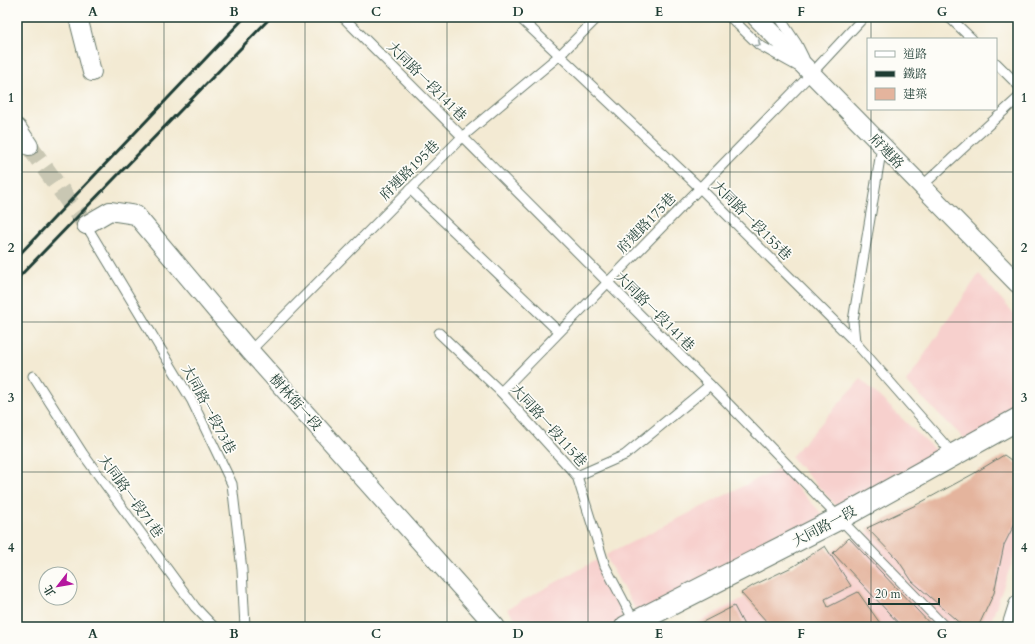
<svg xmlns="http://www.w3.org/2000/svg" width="1035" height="644" font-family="Cardo,'Noto Serif TC',serif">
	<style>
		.built { fill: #f7d0cd }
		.building { fill: #e4b49d }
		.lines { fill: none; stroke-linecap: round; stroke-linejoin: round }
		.minor-tunnel { stroke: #c9c7b3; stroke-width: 18; stroke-dasharray: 18 9; stroke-linecap: butt }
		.service-casing { stroke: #697a6c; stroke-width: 11 }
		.minor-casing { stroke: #697a6c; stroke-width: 20 }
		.tertiary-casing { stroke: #697a6c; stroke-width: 24 }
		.service { stroke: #fff; stroke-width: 9 }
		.minor { stroke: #fff; stroke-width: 18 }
		.tertiary { stroke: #fff; stroke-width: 22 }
		.rail { stroke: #1f3d34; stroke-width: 3 }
		.oneway { stroke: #8f9e9a }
		.grid { fill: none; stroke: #1f3d34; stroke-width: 1; stroke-opacity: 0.55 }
		.labels { text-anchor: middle; stroke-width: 3.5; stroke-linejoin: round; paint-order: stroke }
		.street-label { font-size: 14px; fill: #1f3d34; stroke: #fdfcf7 }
		.neatline { fill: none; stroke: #1f3d34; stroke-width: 1.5 }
		.grid-label { font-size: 13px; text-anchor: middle; font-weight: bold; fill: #1f3d34 }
	</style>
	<rect width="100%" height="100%" fill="#fdfcf7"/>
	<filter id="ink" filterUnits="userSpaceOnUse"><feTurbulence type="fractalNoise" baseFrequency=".025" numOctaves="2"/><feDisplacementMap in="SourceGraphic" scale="8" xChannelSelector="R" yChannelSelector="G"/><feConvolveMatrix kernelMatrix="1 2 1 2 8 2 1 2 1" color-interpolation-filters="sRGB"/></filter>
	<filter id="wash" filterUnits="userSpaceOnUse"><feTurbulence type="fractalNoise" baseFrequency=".012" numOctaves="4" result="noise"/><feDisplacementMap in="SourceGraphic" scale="16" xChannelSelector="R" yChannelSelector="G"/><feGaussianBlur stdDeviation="0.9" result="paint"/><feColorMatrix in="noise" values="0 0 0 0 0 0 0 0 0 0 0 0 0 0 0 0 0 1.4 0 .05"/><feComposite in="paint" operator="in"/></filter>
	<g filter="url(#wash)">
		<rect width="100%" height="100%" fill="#f3ead3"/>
		<g class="built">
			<polygon points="979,274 1018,318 1018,422 974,448 906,382"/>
			<polygon points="861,379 942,457 840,510 791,457"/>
			<polygon points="1005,459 1018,463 1018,546 989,627 689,627"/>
			<polygon points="779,468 825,517 638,614 610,565 606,555"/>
			<polygon points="597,560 598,566 627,621 614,627 523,627 507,609"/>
		</g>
		<g id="blocks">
			<g class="building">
				<polygon points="1004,455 1018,465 1018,517 1004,545 994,593 978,627 964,627 912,581 898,560 867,528 918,504 973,474"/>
				<polygon points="849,538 933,627 902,627 833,553"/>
				<polygon points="825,546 851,586 825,599 828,607 858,592 882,626 880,627 773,627 767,622 741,593 754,585 794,566"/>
				<polygon points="734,606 745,627 693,627"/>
			</g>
		</g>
	</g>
	<g filter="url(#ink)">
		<use href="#blocks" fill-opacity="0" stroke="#697a6c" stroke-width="1"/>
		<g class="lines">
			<polyline class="minor-tunnel" points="29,146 86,225"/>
			<g class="service-casing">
				<g id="service">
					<polyline points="343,17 710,385 945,627"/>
					<polyline points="519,17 700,188 855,342 953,454"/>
					<polyline points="730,17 759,45 797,66"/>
					<polyline points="779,17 797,44 804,58"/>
					<polyline points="947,17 951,19 972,39"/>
					<polyline points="996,63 1018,85"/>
					<polyline points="922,186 1018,98"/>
					<polyline points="410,189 559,332"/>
					<polyline points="86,225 192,401 232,484 242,570 245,627"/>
					<polyline points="439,333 501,392 577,476 605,566 635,623"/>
					<polyline points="855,342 853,321 882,146"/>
					<polyline points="250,351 462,137 560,55 598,17"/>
					<polyline points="33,376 83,454 195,607 214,627"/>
					<polyline points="501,392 812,73 864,17"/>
					<polyline points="577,476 625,455 710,385"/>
				</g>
			</g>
			<g class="minor-casing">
				<g id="minor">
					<polyline points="78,17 92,72"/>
					<polyline points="756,17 1018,284"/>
					<polyline points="17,128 29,146"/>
					<polyline points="86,225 110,211 136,215 250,351 496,627"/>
					<polyline points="1011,627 1018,605"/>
				</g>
			</g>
			<g class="tertiary-casing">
				<polyline id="tertiary" points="626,627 840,518 1018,419"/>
			</g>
			<use href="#service" class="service"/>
			<use href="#minor" class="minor"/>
			<use href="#tertiary" class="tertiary"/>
			<g class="rail">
				<polyline points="17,257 245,17"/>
				<polyline points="17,279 271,17"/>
			</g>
		</g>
		<defs><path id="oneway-chevron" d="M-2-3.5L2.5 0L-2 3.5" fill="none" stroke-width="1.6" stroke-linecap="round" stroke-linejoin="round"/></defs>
		<use class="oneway" href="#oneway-chevron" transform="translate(758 44) rotate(39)"/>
	</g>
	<path class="grid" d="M164 17V627M305 17V627M447 17V627M588 17V627M730 17V627M871 17V39M871 109V627M17 172H1018M17 322H1018M17 472H1018"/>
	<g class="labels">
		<g class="street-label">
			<text transform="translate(427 81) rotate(45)" y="5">大同路一段141巷</text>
			<text transform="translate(887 151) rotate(46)" y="5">府連路</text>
			<text transform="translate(409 170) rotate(-45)" y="5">府連路195巷</text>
			<text transform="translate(752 220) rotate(45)" y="5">大同路一段155巷</text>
			<text transform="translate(646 223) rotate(-46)" y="5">府連路175巷</text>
			<text transform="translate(655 311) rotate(45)" y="5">大同路一段141巷</text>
			<text transform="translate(296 402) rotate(48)" y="5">樹林街一段</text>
			<text transform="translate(209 409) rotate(62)" y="5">大同路一段73巷</text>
			<text transform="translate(549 425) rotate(48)" y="5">大同路一段115巷</text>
			<text transform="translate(131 496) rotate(54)" y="5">大同路一段71巷</text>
			<text transform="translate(824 526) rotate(-28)" y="5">大同路一段</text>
		</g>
	</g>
	<rect width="1035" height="644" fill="none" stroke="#fdfcf7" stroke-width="44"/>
	<rect x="867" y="38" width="130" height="72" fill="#fdfcf7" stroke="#a4b0a9"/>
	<rect x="875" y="51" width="20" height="6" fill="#ffffff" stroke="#a4b0a9"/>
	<text x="903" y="58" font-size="12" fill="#1f3d34">道路</text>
	<rect x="875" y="71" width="20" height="6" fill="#1f3d34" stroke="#a4b0a9"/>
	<text x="903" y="78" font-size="12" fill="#1f3d34">鐵路</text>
	<rect x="875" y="88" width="20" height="12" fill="#e4b49d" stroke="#a4b0a9"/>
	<text x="903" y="98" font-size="12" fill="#1f3d34">建築</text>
	<g transform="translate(58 586) rotate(239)"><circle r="19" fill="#fdfcf7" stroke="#a4b0a9"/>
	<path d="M0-3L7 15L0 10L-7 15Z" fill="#b5179e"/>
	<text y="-6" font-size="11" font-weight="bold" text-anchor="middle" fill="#1f3d34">北</text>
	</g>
	<path d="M869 598v6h70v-6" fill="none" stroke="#1f3d34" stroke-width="2"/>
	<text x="875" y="598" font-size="12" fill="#1f3d34" stroke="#fdfcf7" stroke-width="3" paint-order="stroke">20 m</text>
	<rect x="22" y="22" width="991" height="600" class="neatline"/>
	<g class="grid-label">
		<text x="93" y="16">A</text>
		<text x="234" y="16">B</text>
		<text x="376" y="16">C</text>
		<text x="518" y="16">D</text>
		<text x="659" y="16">E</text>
		<text x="801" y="16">F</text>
		<text x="942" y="16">G</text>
		<text x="11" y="102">1</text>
		<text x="1024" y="102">1</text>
		<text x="11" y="252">2</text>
		<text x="1024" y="252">2</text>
		<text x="11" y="402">3</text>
		<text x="1024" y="402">3</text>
		<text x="11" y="552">4</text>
		<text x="1024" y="552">4</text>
		<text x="93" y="638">A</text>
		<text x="234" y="638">B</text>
		<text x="376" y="638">C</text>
		<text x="518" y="638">D</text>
		<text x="659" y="638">E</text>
		<text x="801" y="638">F</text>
		<text x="942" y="638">G</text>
	</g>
</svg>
